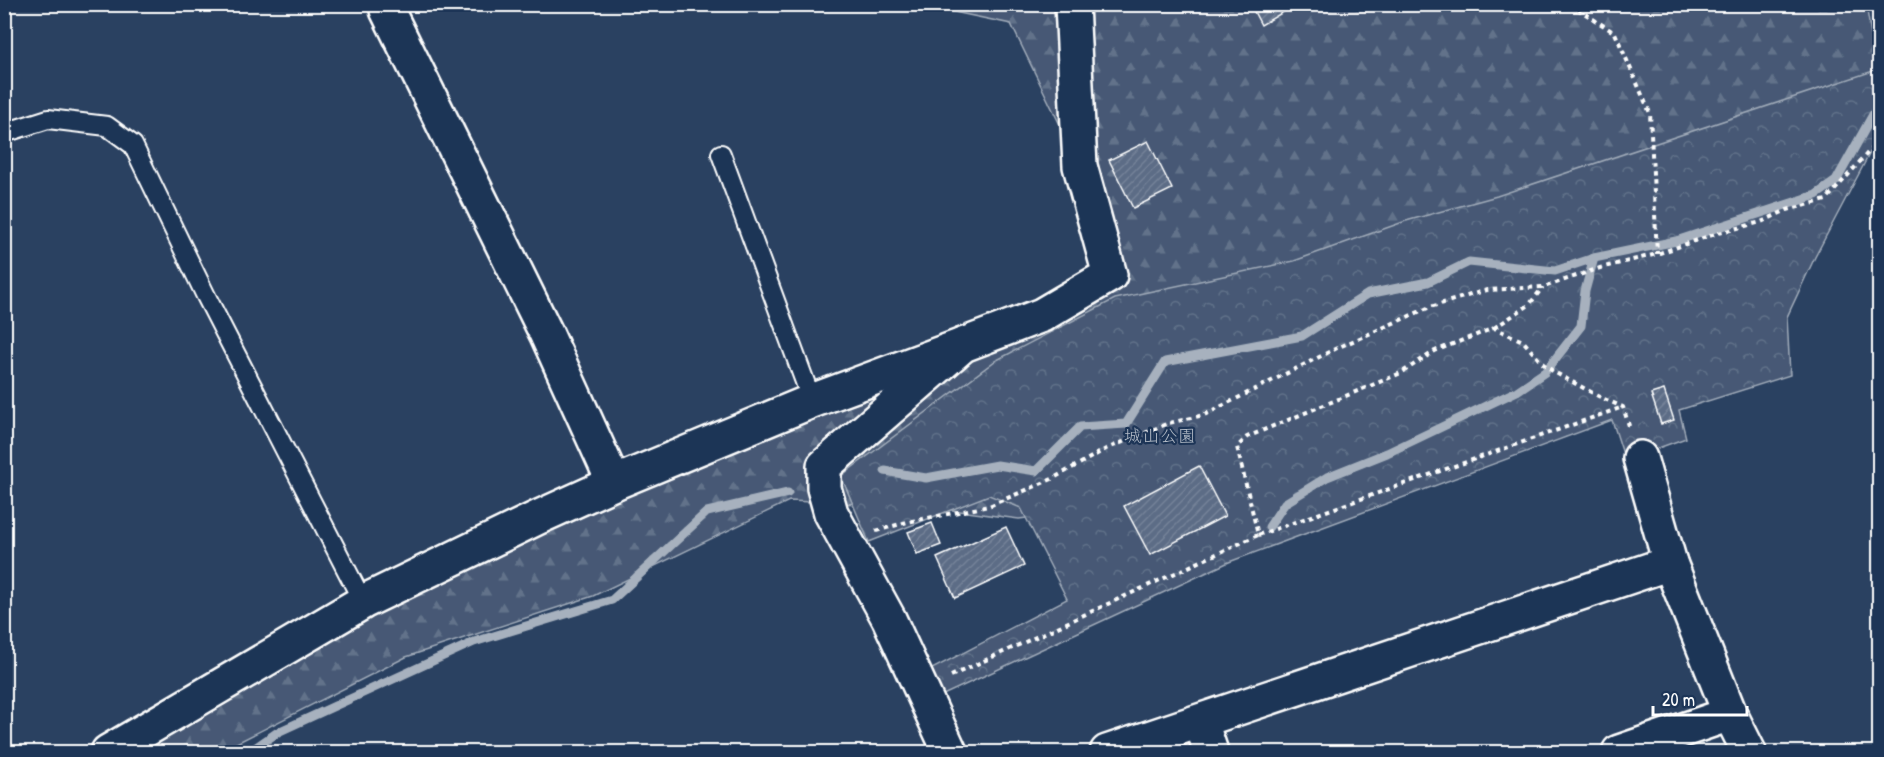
<svg xmlns="http://www.w3.org/2000/svg" width="1884" height="757" font-family="'Patrick Hand','Klee One',sans-serif">
	<style>
		.forest { fill: url(#forest-firs); stroke: #a2acba; stroke-width: 1.5 }
		.park { fill: url(#park-crowns); stroke: #a2acba; stroke-width: 1.5 }
		.lines { fill: none; stroke-linecap: round; stroke-linejoin: round }
		.stream { stroke: #a7b1be; stroke-width: 9 }
		.building { fill: url(#building-hatch); stroke: #fff; stroke-width: 1.5 }
		.lane-casing { stroke: #fff; stroke-width: 22 }
		.street-casing { stroke: #fff; stroke-width: 38 }
		.path { stroke: #fff; stroke-width: 4; stroke-dasharray: 4.5 4.5; stroke-linecap: butt }
		.lane { stroke: #1d3557; stroke-width: 18 }
		.street { stroke: #1d3557; stroke-width: 33 }
		.labels { text-anchor: middle; stroke-width: 4.5; stroke-linejoin: round; paint-order: stroke }
		.park-label { font-size: 18px; fill: #b5bdc8; stroke: #1d3557 }
	</style>
	<defs>
		<pattern id="forest-firs" width="22" height="20" patternUnits="userSpaceOnUse" patternTransform="scale(1.5)"><rect width="22" height="20" fill="#465975"/><path d="M5 1l3.5 6h-7zM16 11l3.5 6h-7z" fill="#62728a"/></pattern>
		<pattern id="park-crowns" width="20" height="18" patternUnits="userSpaceOnUse" patternTransform="scale(1.5)"><rect width="20" height="18" fill="#465975"/><path d="M2 6a3 3 0 1 1 6 0M12 15a3 3 0 1 1 6 0" fill="none" stroke="#62728a"/></pattern>
		<pattern id="building-hatch" width="6" height="6" patternUnits="userSpaceOnUse" patternTransform="scale(1.5)"><rect width="6" height="6" fill="#5b6c86"/><path d="M-1 1l2-2M0 6l6-6M5 7l2-2" fill="none" stroke="#748298"/></pattern>
	</defs>
	<rect width="100%" height="100%" fill="#2a4161"/>
	<filter id="ink" filterUnits="userSpaceOnUse"><feTurbulence type="fractalNoise" baseFrequency=".0167" numOctaves="2"/><feDisplacementMap in="SourceGraphic" scale="12" xChannelSelector="R" yChannelSelector="G"/><feConvolveMatrix kernelMatrix="1 2 1 2 8 2 1 2 1" color-interpolation-filters="sRGB"/></filter>
	<g filter="url(#ink)">
		<polygon class="forest" points="921,5 1866,5 1878,76 1075,512 1019,519 930,507 789,501 593,596 406,657 219,752 81,752 363,602 1109,275 1080,166 1011,24"/>
		<polygon class="park" points="1879,69 1879,146 1872,149 1815,257 1787,317 1790,375 1679,410 1686,438 1625,460 1612,420 1229,562 941,696 928,671 1067,599 1021,508 989,495 869,542 841,476 995,361 1115,299 1294,261 1406,221 1497,196"/>
		<g class="lines">
			<g class="stream">
				<polyline points="885,471 926,478 997,465 1036,471 1080,427 1126,424 1165,362 1302,336 1368,294 1428,282 1469,262 1555,271 1594,258 1676,241 1816,195 1836,181 1880,102"/>
				<polyline points="1269,527 1285,503 1327,477 1387,453 1517,391 1545,372 1581,326 1585,291 1594,258"/>
				<polyline points="249,752 278,732 474,642 612,600 707,512 788,493"/>
			</g>
		</g>
		<g class="building">
			<polygon points="1250,4 1297,4 1261,25"/>
			<polygon points="1148,141 1172,189 1133,208 1109,160"/>
			<polygon points="1664,390 1674,420 1661,424 1651,394"/>
			<polygon points="1199,466 1225,516 1150,555 1124,506"/>
			<polygon points="932,523 941,545 917,554 908,532"/>
			<polygon points="1006,527 1024,566 955,598 937,558"/>
		</g>
		<g class="lines">
			<g class="lane-casing">
				<g id="lane">
					<polyline points="4,133 48,119 107,126 133,145 206,296 363,602"/>
					<polyline points="721,154 812,401"/>
				</g>
			</g>
			<g class="street-casing">
				<g id="street">
					<polyline points="387,10 546,333 614,483"/>
					<polyline points="1640,458 1670,563 1730,714 1749,752"/>
					<polyline points="1201,722 1211,752"/>
					<polyline points="108,752 363,602 539,517 614,483 812,401 963,345"/>
					<polyline points="950,752 889,619 831,513 824,488 824,466 963,345 1042,315 1110,275 1080,166 1072,4"/>
					<polyline points="1107,752 1670,563"/>
					<polyline points="1619,752 1730,714"/>
				</g>
			</g>
			<g class="path">
				<polyline points="1570,4 1615,33 1650,113 1657,254"/>
				<polyline points="1494,328 1529,305 1543,287"/>
				<polyline points="876,531 907,522 989,506 1052,479 1106,449 1169,423 1204,415 1337,348 1430,307 1487,290 1544,287 1600,268 1657,254 1715,234 1761,222 1787,210 1826,200 1880,139"/>
				<polyline points="1258,535 1623,407"/>
				<polyline points="951,676 1258,535 1237,447 1247,437 1401,373 1435,351 1494,328 1523,341 1542,363 1554,372 1602,398 1623,407 1630,429"/>
			</g>
			<use href="#lane" class="lane"/>
			<use href="#street" class="street"/>
		</g>
	</g>
	<g class="labels">
		<g class="park-label">
			<text x="1160" y="442">城山公園</text>
		</g>
	</g>
	<rect width="1884" height="757" fill="none" stroke="#1d3557" stroke-width="24"/>
	<rect x="12" y="12" width="1860" height="733" fill="none" stroke="#fff" stroke-width="2" filter="url(#ink)"/>
	<path d="M1653 706v9h94v-9" fill="none" stroke="#ffffff" stroke-width="3"/>
	<text x="1662" y="706" font-size="18" fill="#ffffff" stroke="#1d3557" stroke-width="4.5" paint-order="stroke">20 m</text>
</svg>
